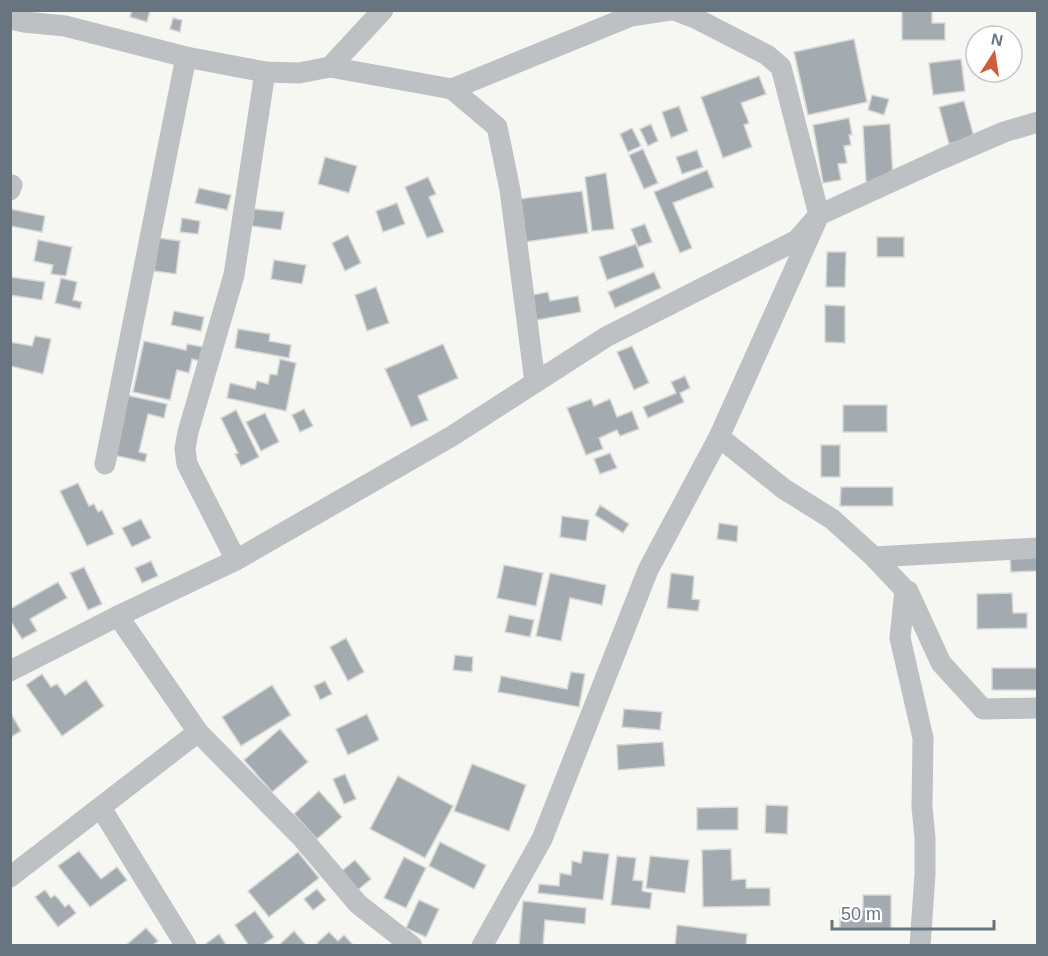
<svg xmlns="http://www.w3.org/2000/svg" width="1048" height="956" font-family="Helvetica,sans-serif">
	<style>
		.building { fill: #a4abb0; stroke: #d7d7d5; stroke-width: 1.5 }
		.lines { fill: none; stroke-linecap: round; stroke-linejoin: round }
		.street { stroke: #bdc1c4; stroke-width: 21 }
	</style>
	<rect width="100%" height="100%" fill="#f6f6f3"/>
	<g class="building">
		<polygon points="132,10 150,10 147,22 130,17"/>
		<polygon points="902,10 932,10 932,23 945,23 945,40 902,40"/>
		<polygon points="173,18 182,20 180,32 170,29"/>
		<polygon points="854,39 867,102 808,115 794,52"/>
		<polygon points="961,59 965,91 933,95 929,63"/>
		<polygon points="759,76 766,94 741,103 749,123 744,125 752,147 723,158 701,97"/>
		<polygon points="872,95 889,99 884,115 868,110"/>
		<polygon points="964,101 974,137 949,144 939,107"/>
		<polygon points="679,106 688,131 671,138 662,112"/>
		<polygon points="849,118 852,135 849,135 851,145 844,146 847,163 838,164 841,180 823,183 813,125"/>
		<polygon points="651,124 658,141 648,146 640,129"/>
		<polygon points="890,124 893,180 866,182 863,126"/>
		<polygon points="632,128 641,146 628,152 620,134"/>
		<polygon points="643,149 658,183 644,189 629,155"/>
		<polygon points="697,150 703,167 682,174 676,157"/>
		<polygon points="325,157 357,166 349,193 318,184"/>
		<polygon points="707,170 714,187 673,203 692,248 680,253 654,192"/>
		<polygon points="606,173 614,229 592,231 585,177"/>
		<polygon points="428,177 436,194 429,197 444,232 427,238 405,187"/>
		<polygon points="199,188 231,195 227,210 195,203"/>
		<polygon points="582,191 588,233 525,242 519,199"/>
		<polygon points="397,203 405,224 383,232 376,211"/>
		<polygon points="10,209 45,216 42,232 10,226"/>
		<polygon points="254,209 284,212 281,230 252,226"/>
		<polygon points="182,218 200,221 198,234 180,232"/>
		<polygon points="645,224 652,242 638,247 631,229"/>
		<polygon points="348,235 361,263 345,271 332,243"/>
		<rect x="877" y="237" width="27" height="20"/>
		<polygon points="159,238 180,241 176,274 154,271"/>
		<polygon points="38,240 72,247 66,276 51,274 53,265 34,261"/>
		<polygon points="636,244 644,267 607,280 599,257"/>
		<polygon points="827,252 846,252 845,287 826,287"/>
		<polygon points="274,260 306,265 302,284 271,279"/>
		<polygon points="654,272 661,288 615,308 608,292"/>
		<polygon points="10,277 45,282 42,300 10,295"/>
		<polygon points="61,278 77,282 73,300 82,302 80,309 55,303"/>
		<polygon points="376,287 389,323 367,331 355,295"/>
		<polygon points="548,292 550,301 578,296 581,312 532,321 527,296"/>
		<polygon points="825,305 845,306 845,343 825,342"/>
		<polygon points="174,311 204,317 201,331 171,325"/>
		<polygon points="238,329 270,334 269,341 291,345 289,358 235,348"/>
		<polygon points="35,336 51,339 43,374 10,366 10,342 32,346"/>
		<polygon points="144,341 186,350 187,344 203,347 200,361 192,359 189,373 177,370 170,400 133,392"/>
		<polygon points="443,344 458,378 418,396 428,420 411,427 385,369"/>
		<polygon points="632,346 649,383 634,390 617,352"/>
		<polygon points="280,359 296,363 286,411 227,398 230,383 255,389 257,381 268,384 270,374 277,375"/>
		<polygon points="685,376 690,388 680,393 684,402 648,418 643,407 676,393 671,382"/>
		<polygon points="126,395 167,404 164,418 148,414 139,452 147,454 145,462 113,455"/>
		<polygon points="591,399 594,406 610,399 617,417 632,411 639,429 620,436 617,430 599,438 603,449 586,455 567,408"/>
		<rect x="843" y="405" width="44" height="27"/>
		<polygon points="304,409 313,426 300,432 292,415"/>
		<polygon points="236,410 259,457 241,466 235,454 238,453 221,418"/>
		<polygon points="265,413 279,442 261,451 246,422"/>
		<rect x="821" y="445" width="19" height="32"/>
		<polygon points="610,453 617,468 600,474 594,459"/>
		<polygon points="78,483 89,506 94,504 98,512 102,510 114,534 87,546 60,491"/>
		<polygon points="841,487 893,487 893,506 840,506"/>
		<polygon points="600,505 629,524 623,533 595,515"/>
		<polygon points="562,516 589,520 586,541 560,537"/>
		<polygon points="141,519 151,538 132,547 122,528"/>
		<polygon points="719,523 738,526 737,542 717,539"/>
		<polygon points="1010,556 1038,556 1038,571 1011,572"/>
		<polygon points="151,561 158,576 142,583 135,568"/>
		<polygon points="504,565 543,573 536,606 497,598"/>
		<polygon points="84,567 102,604 88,610 70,573"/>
		<polygon points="550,573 606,585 602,605 570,598 561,641 536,636"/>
		<polygon points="671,573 694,576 692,599 700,600 698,611 667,608"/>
		<polygon points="58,582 67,598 30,619 37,631 22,639 10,620 10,609"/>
		<polygon points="1012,593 1013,613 1027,613 1027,628 977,629 977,594"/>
		<polygon points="509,615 534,620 530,637 505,632"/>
		<polygon points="346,638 364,672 348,681 330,647"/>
		<polygon points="455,655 473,657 472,672 453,670"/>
		<rect x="992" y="668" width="46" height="22"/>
		<polygon points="571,672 585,674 579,707 498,692 501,676 567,689"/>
		<polygon points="42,674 51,687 57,684 65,695 86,680 104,706 62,736 26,685"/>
		<polygon points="325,681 332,694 320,700 314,686"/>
		<polygon points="272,685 291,715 241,746 222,717"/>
		<polygon points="624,709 662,712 660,730 622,727"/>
		<polygon points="10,712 21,731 11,737 10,737"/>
		<polygon points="367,714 379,740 348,755 336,729"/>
		<polygon points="280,729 308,762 272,792 244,760"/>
		<polygon points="663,742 665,766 618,770 617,745"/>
		<polygon points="472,764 526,785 509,831 454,811"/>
		<polygon points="345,774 356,799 344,804 333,779"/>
		<polygon points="398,776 453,806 425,858 370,829"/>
		<polygon points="319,791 342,817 317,839 294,814"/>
		<polygon points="766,805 788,806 787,834 765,833"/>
		<polygon points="738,807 738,830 697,830 697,808"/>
		<polygon points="440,842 486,865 474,889 429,866"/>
		<polygon points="731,849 732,880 746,879 746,888 770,888 770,906 703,907 702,850"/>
		<polygon points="79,851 101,879 117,867 127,880 90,907 58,866"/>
		<polygon points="583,851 609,854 603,900 538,893 539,884 559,886 560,873 571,875 572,861 581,863"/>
		<polygon points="298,852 319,878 269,917 248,891"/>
		<polygon points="617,856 636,858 633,880 643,881 642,891 652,893 650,909 611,905"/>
		<polygon points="650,856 689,860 685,893 646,888"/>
		<polygon points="404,857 426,868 406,908 384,898"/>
		<polygon points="355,860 371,879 354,893 338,874"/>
		<polygon points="317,889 326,900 313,910 304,899"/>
		<polygon points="45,890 51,898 55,895 65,907 69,904 76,913 58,927 35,897"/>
		<polygon points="863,895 891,895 891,929 840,928 840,910 863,910"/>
		<polygon points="419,900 439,909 426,937 406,928"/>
		<polygon points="523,901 586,908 585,924 545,920 543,946 519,946"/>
		<polygon points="255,911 274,937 261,946 249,946 235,925"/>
		<polygon points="677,925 747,934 746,946 675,946"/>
		<polygon points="146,928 158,941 152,946 125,946"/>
		<polygon points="294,931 307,946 278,946"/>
		<polygon points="329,932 338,941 344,935 354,946 319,946 317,943"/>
		<polygon points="219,934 227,946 203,946"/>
	</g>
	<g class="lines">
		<g class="street">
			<polyline points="10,19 24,22 65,26 186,57 265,72 299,73 330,67 383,10"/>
			<polyline points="330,67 452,89 497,127 510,190 535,382"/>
			<polyline points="452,89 631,16 670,10"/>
			<polyline points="10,190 12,185"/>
			<polyline points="719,437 784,489 832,519 874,557 905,590 908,591 941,663 983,709 1038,708"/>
			<polyline points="105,464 186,57"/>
			<polyline points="874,557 1038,548"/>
			<polyline points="236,560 187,464 185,449 188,432 234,275 265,72"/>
			<polyline points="905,590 900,638 923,738 922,807 925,838 925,874 920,946"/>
			<polyline points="118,616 198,732 303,839 358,904 412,946"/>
			<polyline points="10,671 118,616 236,560 452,436 606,337 797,240 819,215 939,160 1004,132 1038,122"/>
			<polyline points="101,808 186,946"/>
			<polyline points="10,877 198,732"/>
			<polyline points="482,946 542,839 648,570 719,437 819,215 781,67 767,55 695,18 674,10"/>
		</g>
	</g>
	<rect width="1048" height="956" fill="none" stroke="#687580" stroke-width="24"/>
	<g transform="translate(994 54) rotate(12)"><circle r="28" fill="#ffffff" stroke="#c3c8cc" stroke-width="1.5"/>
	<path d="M0-4.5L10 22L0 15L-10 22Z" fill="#cf5e3a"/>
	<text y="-9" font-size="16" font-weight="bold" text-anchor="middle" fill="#687580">N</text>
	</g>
	<path d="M832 920v9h162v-9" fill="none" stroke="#687580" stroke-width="3"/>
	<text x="841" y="920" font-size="18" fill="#687580" stroke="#ffffff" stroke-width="4.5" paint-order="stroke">50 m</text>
</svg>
